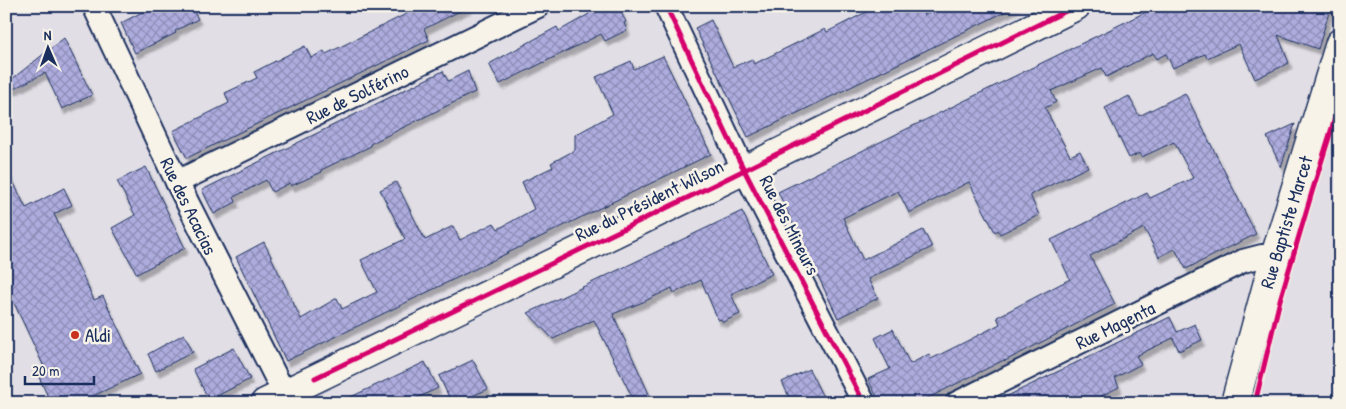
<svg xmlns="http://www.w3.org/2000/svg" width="1346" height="409" font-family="'Patrick Hand',sans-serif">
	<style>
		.building { fill: url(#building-cross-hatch); stroke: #1b2f5e; filter: url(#shadow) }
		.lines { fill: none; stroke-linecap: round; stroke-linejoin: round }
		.street-casing { stroke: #1b2f5e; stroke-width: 26 }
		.secondary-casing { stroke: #1b2f5e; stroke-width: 31 }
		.street { stroke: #f7f3e8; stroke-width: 22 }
		.secondary { stroke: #f7f3e8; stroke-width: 28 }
		.cycleway-casing { stroke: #f7f3e8; stroke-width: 8 }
		.cycleway { stroke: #d6006c; stroke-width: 5 }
		.poi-dot { fill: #c8321e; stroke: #f7f3e8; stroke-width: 2 }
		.labels { text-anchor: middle; stroke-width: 5; stroke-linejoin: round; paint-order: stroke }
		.street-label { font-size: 19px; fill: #1b2f5e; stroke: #f7f3e8 }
		.poi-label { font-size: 19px; fill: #1b2f5e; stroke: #f7f3e8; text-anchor: start }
	</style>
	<defs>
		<pattern id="building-cross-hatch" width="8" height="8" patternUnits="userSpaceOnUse" patternTransform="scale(1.25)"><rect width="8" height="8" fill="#aeacdd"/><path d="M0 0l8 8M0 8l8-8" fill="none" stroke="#8d8cb6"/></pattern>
		<filter id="shadow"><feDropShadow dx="3" dy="5.5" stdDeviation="1" flood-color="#0004"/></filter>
	</defs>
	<rect width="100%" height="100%" fill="#e1dee5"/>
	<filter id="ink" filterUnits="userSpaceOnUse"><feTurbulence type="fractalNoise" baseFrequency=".02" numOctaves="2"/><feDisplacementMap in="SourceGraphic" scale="10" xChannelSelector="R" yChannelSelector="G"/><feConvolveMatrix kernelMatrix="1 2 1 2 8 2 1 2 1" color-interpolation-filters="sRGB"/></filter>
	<g filter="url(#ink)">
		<g class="building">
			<polygon points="154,6 191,6 198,19 175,31 176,33 135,53 121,23"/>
			<polygon points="408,6 470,6 424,29 429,40 187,158 173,131 229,103 225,93 257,78 254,72 305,46 311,58 324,51 326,54 410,12"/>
			<polygon points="601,6 618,6 626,22 624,23 627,30 605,41 601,34 500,84 489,64 557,27 559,31 589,14 588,13"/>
			<polygon points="878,6 920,6 924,15 943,6 1017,6 748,137 695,28 711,20 733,67 752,59 754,64 825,29 827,32"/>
			<polygon points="1158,6 1331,6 1318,49 1278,35 1289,63 1255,79 1239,44 1207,58 1205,54 1173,68 1166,54 1156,59 1153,53 1106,77 1102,68 1051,91 1056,102 1045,108 1070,156 1080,151 1088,167 1030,195 1039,215 1000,234 998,230 995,232 969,182 909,213 898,191 843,218 863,260 923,230 932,247 868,279 878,298 838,318 778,192"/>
			<polygon points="64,38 92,95 62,109 45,73 11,90 7,83"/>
			<polygon points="663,56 711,154 286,361 236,257 264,242 301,319 337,298 342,309 377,292 361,260 405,239 380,190 396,182 425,240 453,226 460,240 494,223 498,229 534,209 522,182 553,167 551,163 575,150 575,135 613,114 596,77 631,61 634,69"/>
			<polygon points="443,71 448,81 468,71 475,92 370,144 371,146 321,170 322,172 291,186 290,183 272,192 266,180 234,197 236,202 214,214 202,190"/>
			<polygon points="1185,93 1256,234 1186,269 1175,249 1159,257 1144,228 1090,256 1115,304 1005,361 1004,360 918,403 880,403 868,379 890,369 875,338 893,329 910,364 929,354 931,359 965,342 1000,324 997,317 1070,279 1051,240 1147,193 1150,198 1193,178 1174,142 1142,157 1140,153 1129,158 1105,108 1129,96 1139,116"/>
			<polygon points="1295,124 1281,167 1267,137"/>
			<polygon points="6,167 26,208 64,188 72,205 54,214 94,300 103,296 140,374 78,403 51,403 37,373 45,369 6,286"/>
			<polygon points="146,167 185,248 137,274 112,228 135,215 117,181"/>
			<polygon points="742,211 772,274 731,294 740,314 723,322 721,319 718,320 701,280 674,293 672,288 643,302 613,314 653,403 635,403 594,320 553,339 528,313"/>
			<polygon points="1170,317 1177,332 1195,324 1202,340 1179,351 1173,338 1136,356 1141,364 1115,378 1119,387 1088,403 993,403"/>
			<polygon points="184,334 193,352 156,371 148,354"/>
			<polygon points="234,348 250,379 209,400 193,369"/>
			<polygon points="473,360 488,389 457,403 452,403 439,376"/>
			<polygon points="425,362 438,388 407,403 338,403"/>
			<polygon points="809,369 826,403 792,403 782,382"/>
		</g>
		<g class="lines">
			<g class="street-casing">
				<g id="street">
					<polyline points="94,6 177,182 289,403"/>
					<polyline points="666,6 737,156 864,403"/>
					<polyline points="177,182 538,6"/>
					<polyline points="957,403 1243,261 1262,256 1275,256"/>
				</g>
			</g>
			<g class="secondary-casing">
				<g id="secondary">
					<polyline points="265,403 718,183 1076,6"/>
					<polyline points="1235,403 1275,256 1340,43"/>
				</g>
			</g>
			<use href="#street" class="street"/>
			<use href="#secondary" class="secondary"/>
			<g class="cycleway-casing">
				<g id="cycleway">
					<polyline points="666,6 737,156 864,403"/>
					<polyline points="315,378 718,183 1076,6"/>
					<polyline points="1255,403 1280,300 1312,192 1340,102"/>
				</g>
			</g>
			<use href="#cycleway" class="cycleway"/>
		</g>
	</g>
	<circle class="poi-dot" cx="75" cy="335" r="5"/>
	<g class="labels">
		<g class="street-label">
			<text transform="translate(357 94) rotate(-26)" y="7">Rue de Solférino</text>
			<text transform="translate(649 200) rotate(-26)" y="7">Rue du Président Wilson</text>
			<text transform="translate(189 206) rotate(64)" y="7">Rue des Acacias</text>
			<text transform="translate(1286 222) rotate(-73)" y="7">Rue Baptiste Marcet</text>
			<text transform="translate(790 225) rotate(63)" y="7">Rue des Mineurs</text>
			<text transform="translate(1115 325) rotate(-26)" y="7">Rue Magenta</text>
		</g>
		<g class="poi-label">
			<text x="85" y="342">Aldi</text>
		</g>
	</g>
	<rect width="1346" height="409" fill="none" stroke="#f7f3e8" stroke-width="25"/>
	<rect x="12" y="12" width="1321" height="384" fill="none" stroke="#1b2f5e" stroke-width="2" filter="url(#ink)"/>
	<g transform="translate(48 48) rotate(358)" stroke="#f7f3e8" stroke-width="4" paint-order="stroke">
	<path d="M0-4L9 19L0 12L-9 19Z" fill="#1b2f5e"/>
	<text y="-8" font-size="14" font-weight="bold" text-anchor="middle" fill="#1b2f5e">N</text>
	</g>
	<path d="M25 376v8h69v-8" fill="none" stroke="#1b2f5e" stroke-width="2.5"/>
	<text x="32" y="376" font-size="15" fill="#1b2f5e" stroke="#f7f3e8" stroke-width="4" paint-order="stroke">20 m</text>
</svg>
